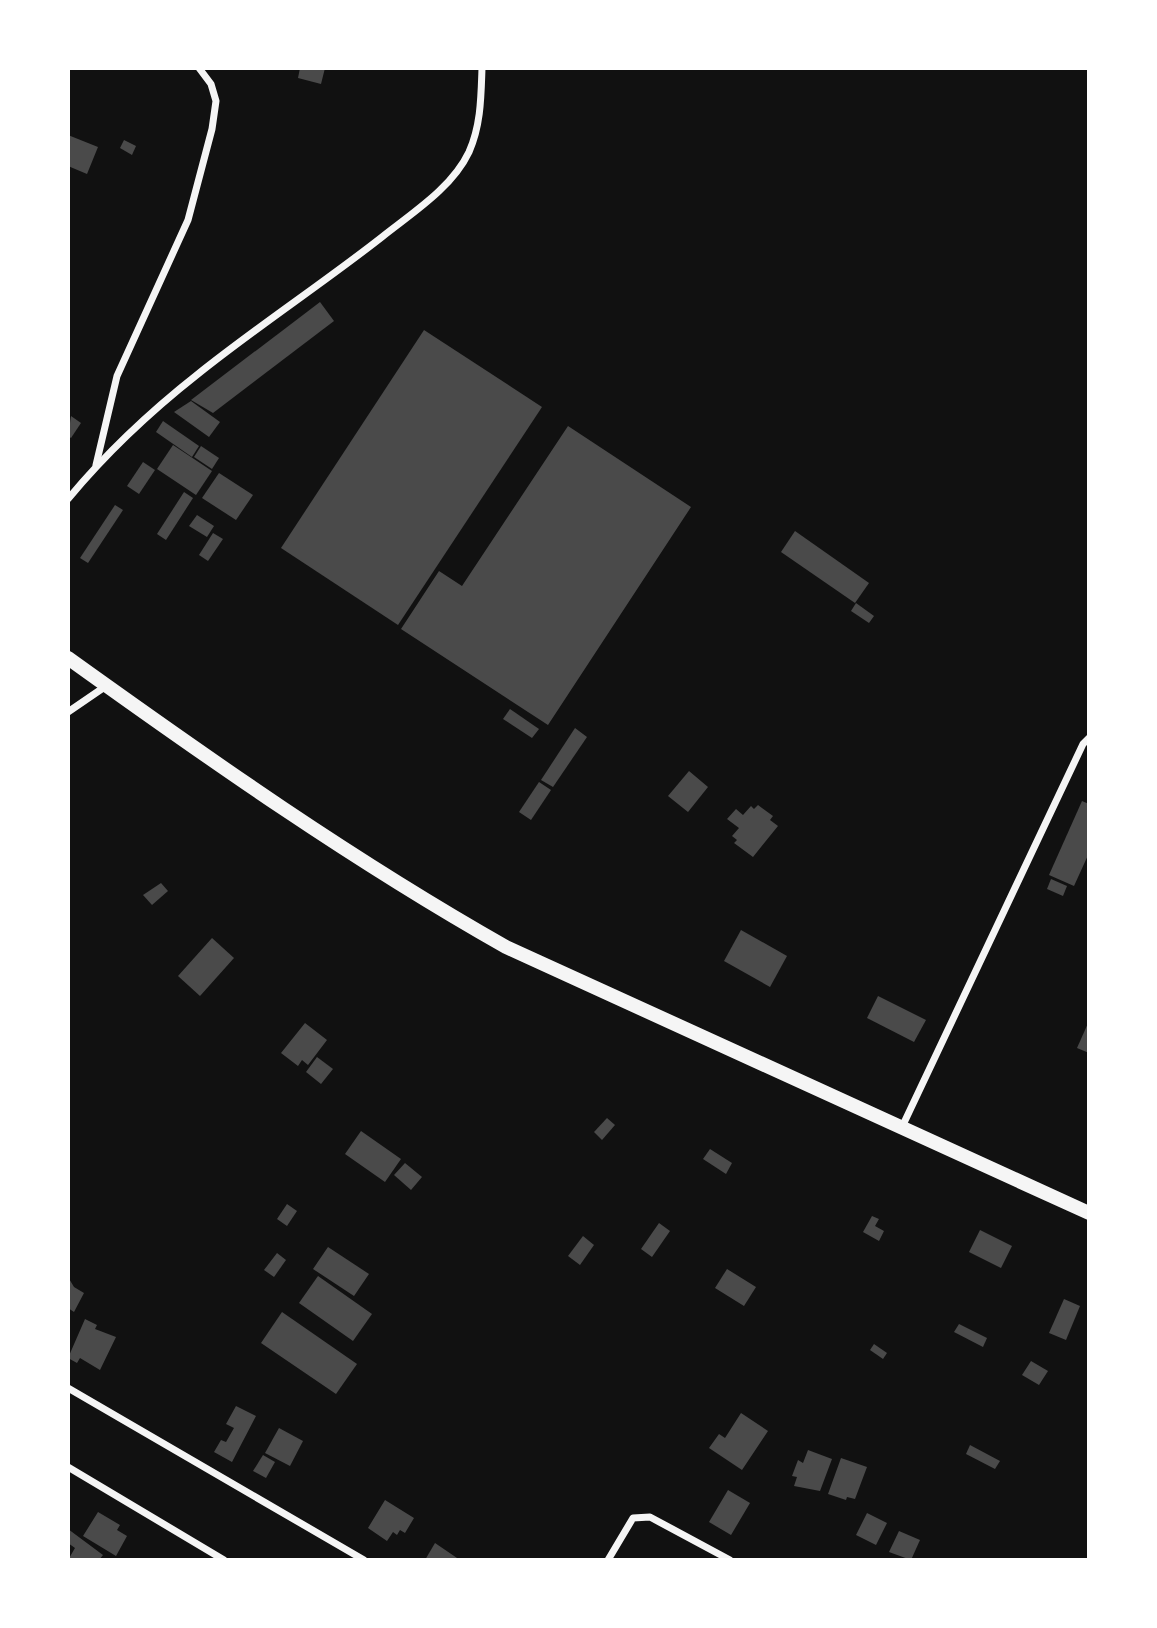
<svg xmlns="http://www.w3.org/2000/svg" width="1157" height="1628" font-family="'Alegreya Sans',sans-serif">
	<style>
		.building { fill: #4a4a4a }
		.lines { fill: none; stroke-linecap: round; stroke-linejoin: round }
		.minor { stroke: #f5f5f5; stroke-width: 7 }
		.primary { stroke: #f5f5f5; stroke-width: 14 }
	</style>
	<rect width="100%" height="100%" fill="#111"/>
	<g class="building">
		<polygon points="300,68 325,68 321,84 298,78"/>
		<polygon points="68,135 98,147 87,174 68,166"/>
		<polygon points="124,140 136,146 132,155 120,148"/>
		<polygon points="320,302 334,321 213,413 191,400"/>
		<polygon points="424,330 542,407 398,625 281,548"/>
		<polygon points="191,401 220,422 209,437 174,412"/>
		<polygon points="71,416 81,423 71,438 68,436"/>
		<polygon points="163,421 199,446 192,457 156,432"/>
		<polygon points="568,426 691,507 548,725 401,629 439,571 462,586"/>
		<polygon points="173,445 212,471 196,495 157,469"/>
		<polygon points="201,446 219,458 212,469 194,457"/>
		<polygon points="143,462 155,470 139,494 127,486"/>
		<polygon points="219,473 253,495 236,520 202,498"/>
		<polygon points="184,492 193,498 166,540 157,534"/>
		<polygon points="115,505 123,510 88,563 80,558"/>
		<polygon points="197,515 214,526 207,537 189,526"/>
		<polygon points="795,531 869,583 855,603 781,552"/>
		<polygon points="213,533 223,539 208,561 199,555"/>
		<polygon points="856,603 874,616 869,623 851,611"/>
		<polygon points="510,709 539,729 532,738 503,719"/>
		<polygon points="575,728 587,737 553,787 541,780"/>
		<polygon points="689,771 708,787 688,812 668,796"/>
		<polygon points="539,782 551,790 531,820 519,812"/>
		<polygon points="1082,801 1089,804 1089,853 1074,886 1049,875"/>
		<polygon points="758,805 773,816 770,820 778,826 753,857 734,843 737,840 732,836 739,828 727,819 736,809 743,815 751,806 754,809"/>
		<polygon points="1051,879 1067,886 1063,896 1047,889"/>
		<polygon points="161,883 168,891 152,905 143,895"/>
		<polygon points="741,930 787,956 770,987 724,961"/>
		<polygon points="212,938 234,958 200,996 178,976"/>
		<polygon points="878,996 926,1020 914,1042 867,1018"/>
		<polygon points="1089,1021 1089,1053 1077,1048"/>
		<polygon points="305,1023 327,1040 308,1065 302,1060 298,1066 281,1053"/>
		<polygon points="317,1057 333,1069 321,1084 306,1072"/>
		<polygon points="607,1118 615,1125 602,1140 594,1132"/>
		<polygon points="361,1131 401,1159 385,1182 345,1154"/>
		<polygon points="710,1149 732,1163 726,1174 703,1159"/>
		<polygon points="405,1163 422,1177 411,1190 394,1175"/>
		<polygon points="287,1204 297,1211 287,1226 277,1219"/>
		<polygon points="872,1216 879,1219 875,1226 884,1231 879,1241 863,1232"/>
		<polygon points="659,1223 670,1231 652,1257 641,1249"/>
		<polygon points="980,1230 1012,1246 1001,1268 969,1252"/>
		<polygon points="583,1236 594,1245 580,1265 568,1256"/>
		<polygon points="328,1247 369,1274 354,1296 313,1269"/>
		<polygon points="277,1253 286,1260 274,1277 264,1270"/>
		<polygon points="727,1269 756,1287 744,1306 715,1288"/>
		<polygon points="318,1276 372,1314 353,1341 299,1303"/>
		<polygon points="68,1277 74,1287 84,1293 74,1312 68,1308"/>
		<polygon points="1064,1299 1080,1306 1066,1340 1049,1333"/>
		<polygon points="282,1312 357,1364 336,1394 261,1343"/>
		<polygon points="85,1319 97,1325 95,1329 116,1337 100,1370 80,1358 77,1363 68,1358"/>
		<polygon points="959,1324 987,1338 983,1347 954,1332"/>
		<polygon points="874,1344 887,1353 883,1359 870,1350"/>
		<polygon points="1031,1361 1048,1371 1039,1385 1022,1375"/>
		<polygon points="236,1406 256,1416 232,1462 214,1452 221,1440 226,1442 234,1428 226,1424"/>
		<polygon points="741,1413 768,1431 742,1470 709,1448 719,1434 725,1438"/>
		<polygon points="279,1428 303,1441 290,1466 265,1453"/>
		<polygon points="970,1445 1000,1461 995,1469 966,1454"/>
		<polygon points="808,1450 832,1459 820,1491 794,1486 797,1477 792,1476 798,1460 803,1463"/>
		<polygon points="263,1455 275,1462 266,1478 253,1471"/>
		<polygon points="841,1458 867,1467 855,1499 847,1497 846,1500 828,1494"/>
		<polygon points="728,1490 750,1503 731,1535 709,1522"/>
		<polygon points="385,1500 414,1518 405,1533 400,1530 397,1535 393,1532 387,1541 368,1528"/>
		<polygon points="98,1512 120,1525 117,1530 127,1536 116,1556 83,1536"/>
		<polygon points="867,1513 887,1523 876,1545 856,1535"/>
		<polygon points="68,1529 103,1555 99,1560 68,1560 75,1548 68,1543"/>
		<polygon points="899,1531 920,1540 911,1560 889,1552"/>
		<polygon points="435,1543 460,1560 425,1560"/>
	</g>
	<g class="lines">
		<g class="minor">
			<polyline points="96,465 117,376 188,220 212,129 216,101 211,84 199,68"/>
			<path d="M68 499C107 452 151 411 198 374 258 326 322 284 382 237 412 213 452 188 469 152 481 125 481 97 482 68"/>
			<polyline points="68,712 106,686"/>
			<polyline points="902,1127 1083,744 1089,738"/>
			<polyline points="68,1388 364,1560"/>
			<polyline points="68,1467 224,1560"/>
			<polyline points="608,1560 633,1518 650,1517 730,1560"/>
		</g>
		<path class="primary" d="M68 658C210 760 354 861 506 947L1089 1213"/>
	</g>
	<rect width="1157" height="1628" fill="none" stroke="#ffffff" stroke-width="140"/>
</svg>
